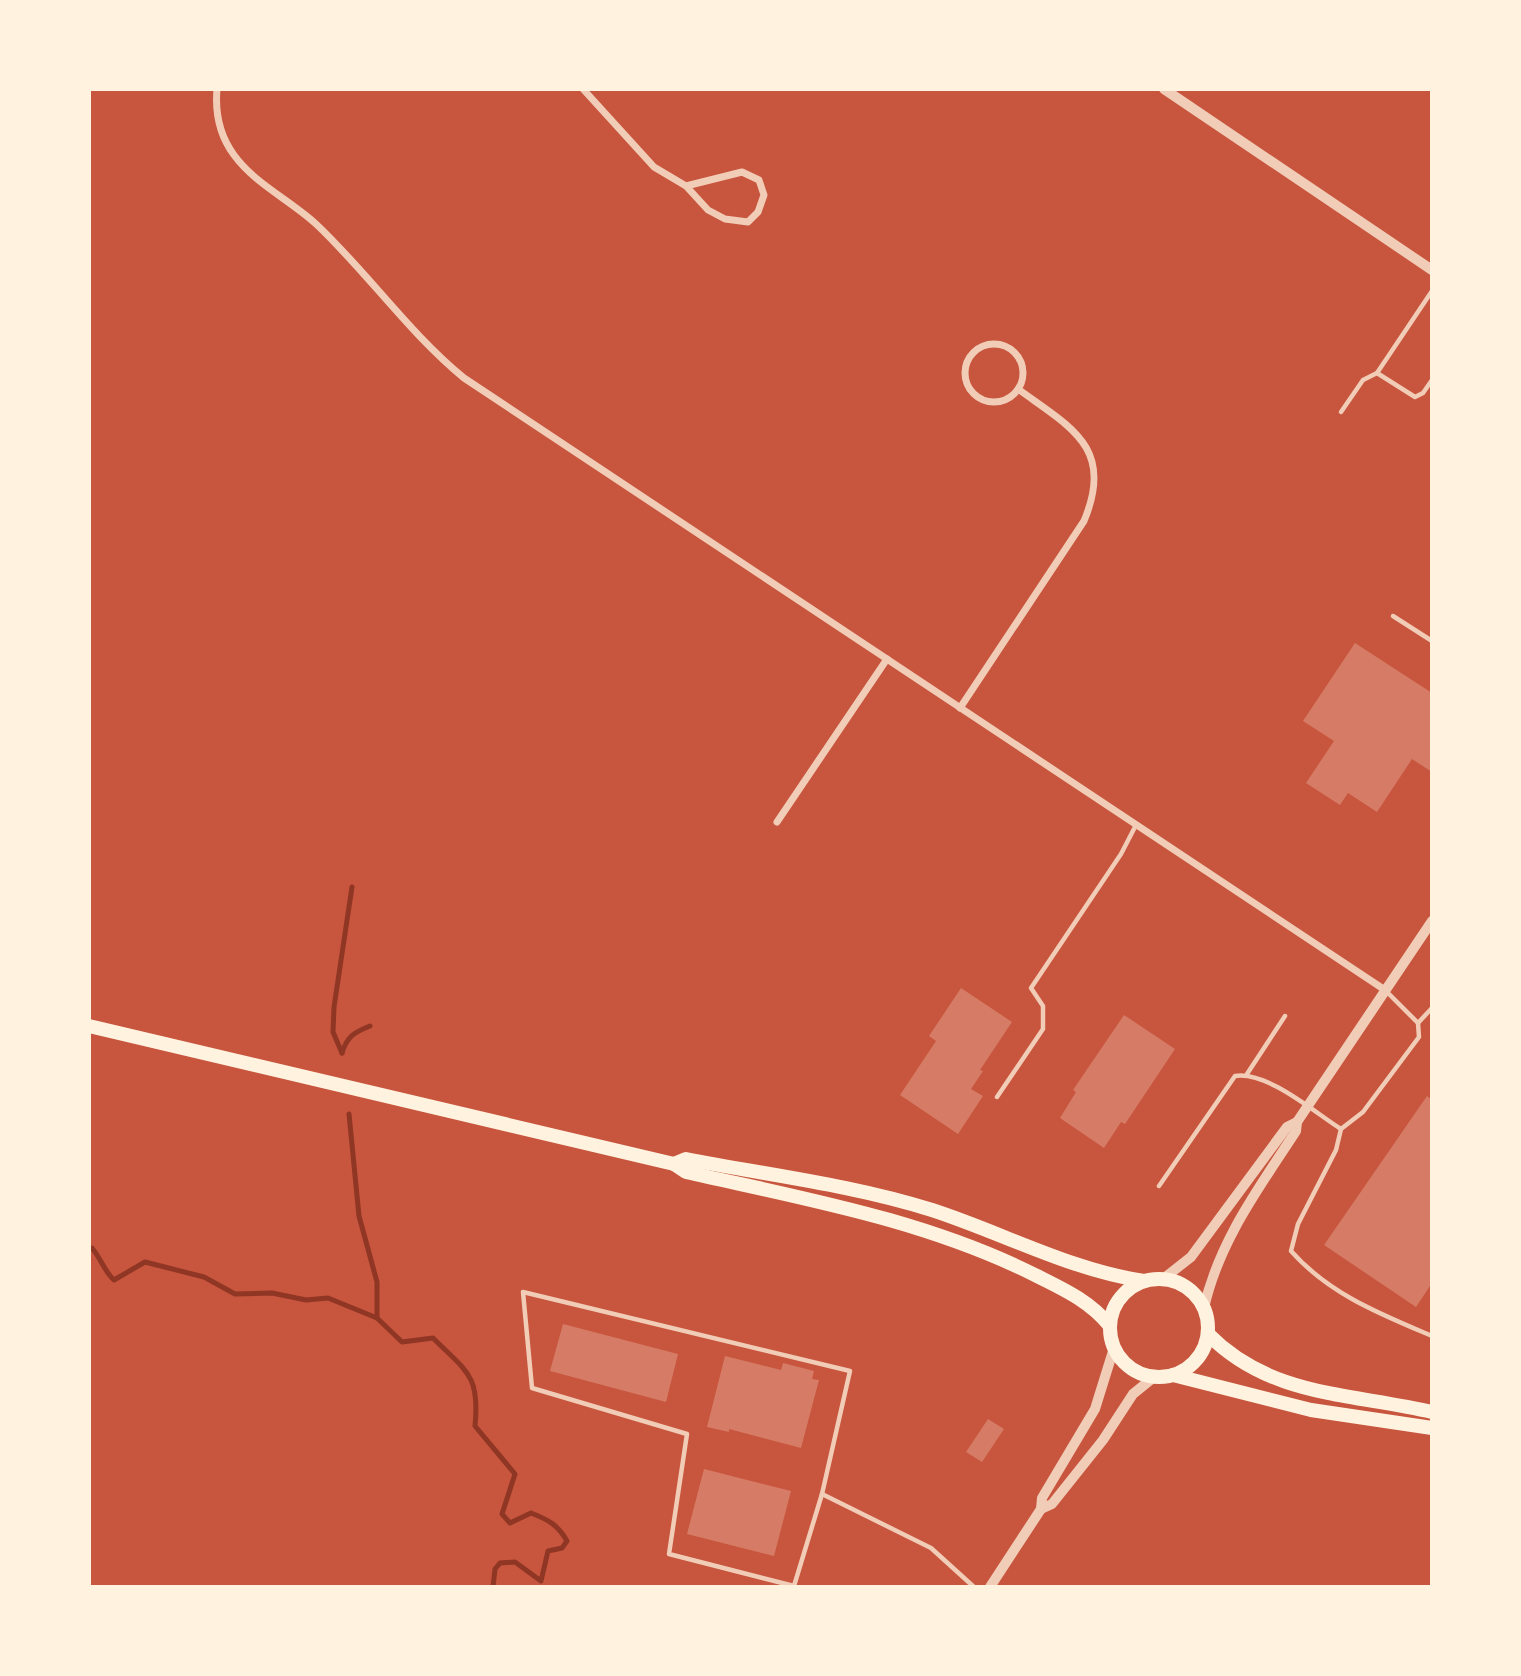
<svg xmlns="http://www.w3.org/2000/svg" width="1521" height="1676" font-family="'IBM Plex Serif',serif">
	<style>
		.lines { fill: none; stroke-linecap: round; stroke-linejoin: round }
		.stream { stroke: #8f3625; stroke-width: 5 }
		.building { fill: #d67c66 }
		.service { stroke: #f1ccb7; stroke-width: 4.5 }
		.minor { stroke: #f1ccb7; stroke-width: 7 }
		.tertiary { stroke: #f1ccb7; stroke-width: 10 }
		.trunk { stroke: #fff3e0; stroke-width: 14 }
	</style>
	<rect width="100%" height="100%" fill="#c8553d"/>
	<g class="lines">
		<g class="stream">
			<polyline points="342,1053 333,1032 334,1007 352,887"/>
			<path d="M342 1053C347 1036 355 1032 370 1026"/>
			<polyline points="349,1114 359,1216 377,1282 377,1318"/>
			<path d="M89 1249 92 1248C102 1260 104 1271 114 1280L145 1262 204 1277 235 1294 272 1293 306 1300 328 1298 377 1318 402 1342 433 1338C467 1372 480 1375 475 1426L515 1474 502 1514 510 1523 531 1513C549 1520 558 1525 567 1541L562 1548 548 1551 541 1581 515 1562 500 1563 495 1569 493 1587"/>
		</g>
	</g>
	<g class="building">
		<polygon points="1355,643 1432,693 1432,772 1412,759 1377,812 1348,793 1340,805 1306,783 1334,741 1303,721"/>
		<polygon points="961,988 1012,1022 980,1070 983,1071 971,1089 983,1096 958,1134 900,1095 936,1041 929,1036"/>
		<polygon points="1124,1015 1175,1049 1125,1124 1121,1122 1104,1148 1060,1118 1076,1092 1073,1090"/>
		<polygon points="1427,1096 1432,1100 1432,1283 1416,1307 1324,1245"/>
		<polygon points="563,1324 678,1354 666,1402 550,1371"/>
		<polygon points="725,1356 781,1370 783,1363 814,1371 812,1379 819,1380 801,1448 729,1429 729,1432 707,1427"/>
		<polygon points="988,1419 1004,1429 982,1462 966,1452"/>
		<polygon points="704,1469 791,1491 774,1556 687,1534"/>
	</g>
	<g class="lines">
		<g class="service">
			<polyline points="1377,373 1415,397 1423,393 1432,380"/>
			<polyline points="1341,412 1363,380 1377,373 1432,291"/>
			<polyline points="1393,616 1432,641"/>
			<path d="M1386 991 1418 1023 1419 1037 1363 1112 1341 1129 1336 1150 1298 1224 1291 1251C1329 1294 1380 1314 1432 1336"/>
			<polyline points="1418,1023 1432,1008"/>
			<polyline points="1247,1074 1285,1016"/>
			<polyline points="997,1097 1043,1029 1043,1006 1031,988 1121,854 1136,825"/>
			<path d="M1159 1186 1235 1076C1267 1071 1314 1112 1341 1129"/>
			<polygon points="523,1292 850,1371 822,1494 794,1586 669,1554 687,1434 532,1388"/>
			<polyline points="822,1494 931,1548 974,1587"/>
		</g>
		<g class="minor">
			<path d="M217 89C215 112 220 136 234 155 255 184 290 200 316 224 368 273 409 333 464 378L1385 990"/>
			<polyline points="583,89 654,167 686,186 708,210 725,219 748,222 758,212 764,195 759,180 742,172 686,186"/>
			<circle cx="994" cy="373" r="29"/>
			<path d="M960 708 1084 521C1115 447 1070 427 1018 389"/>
			<polyline points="777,822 887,659"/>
		</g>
		<g class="tertiary">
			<polyline points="1164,89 1432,270"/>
			<polyline points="1163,1279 1191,1257 1287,1127 1297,1122"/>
			<path d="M1204 1308C1219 1241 1259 1188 1296 1131L1297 1122 1432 921"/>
			<polyline points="1041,1509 1052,1504 1103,1440 1133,1394 1154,1377"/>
			<polyline points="990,1587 1041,1509 1042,1498 1095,1409 1114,1348"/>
		</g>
		<g class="trunk">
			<path d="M89 1026 674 1164 686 1172C805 1199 925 1220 1035 1275 1063 1289 1090 1301 1110 1326"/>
			<path d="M674 1164 686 1159C768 1175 853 1185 932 1210 1003 1233 1070 1270 1144 1281"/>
			<circle cx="1159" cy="1328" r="49"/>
			<path d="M1208 1334C1270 1397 1350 1393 1432 1412"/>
			<polyline points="1173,1375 1311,1410 1432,1428"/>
		</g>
	</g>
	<rect width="1521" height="1676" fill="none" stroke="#fff3e0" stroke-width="182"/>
</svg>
